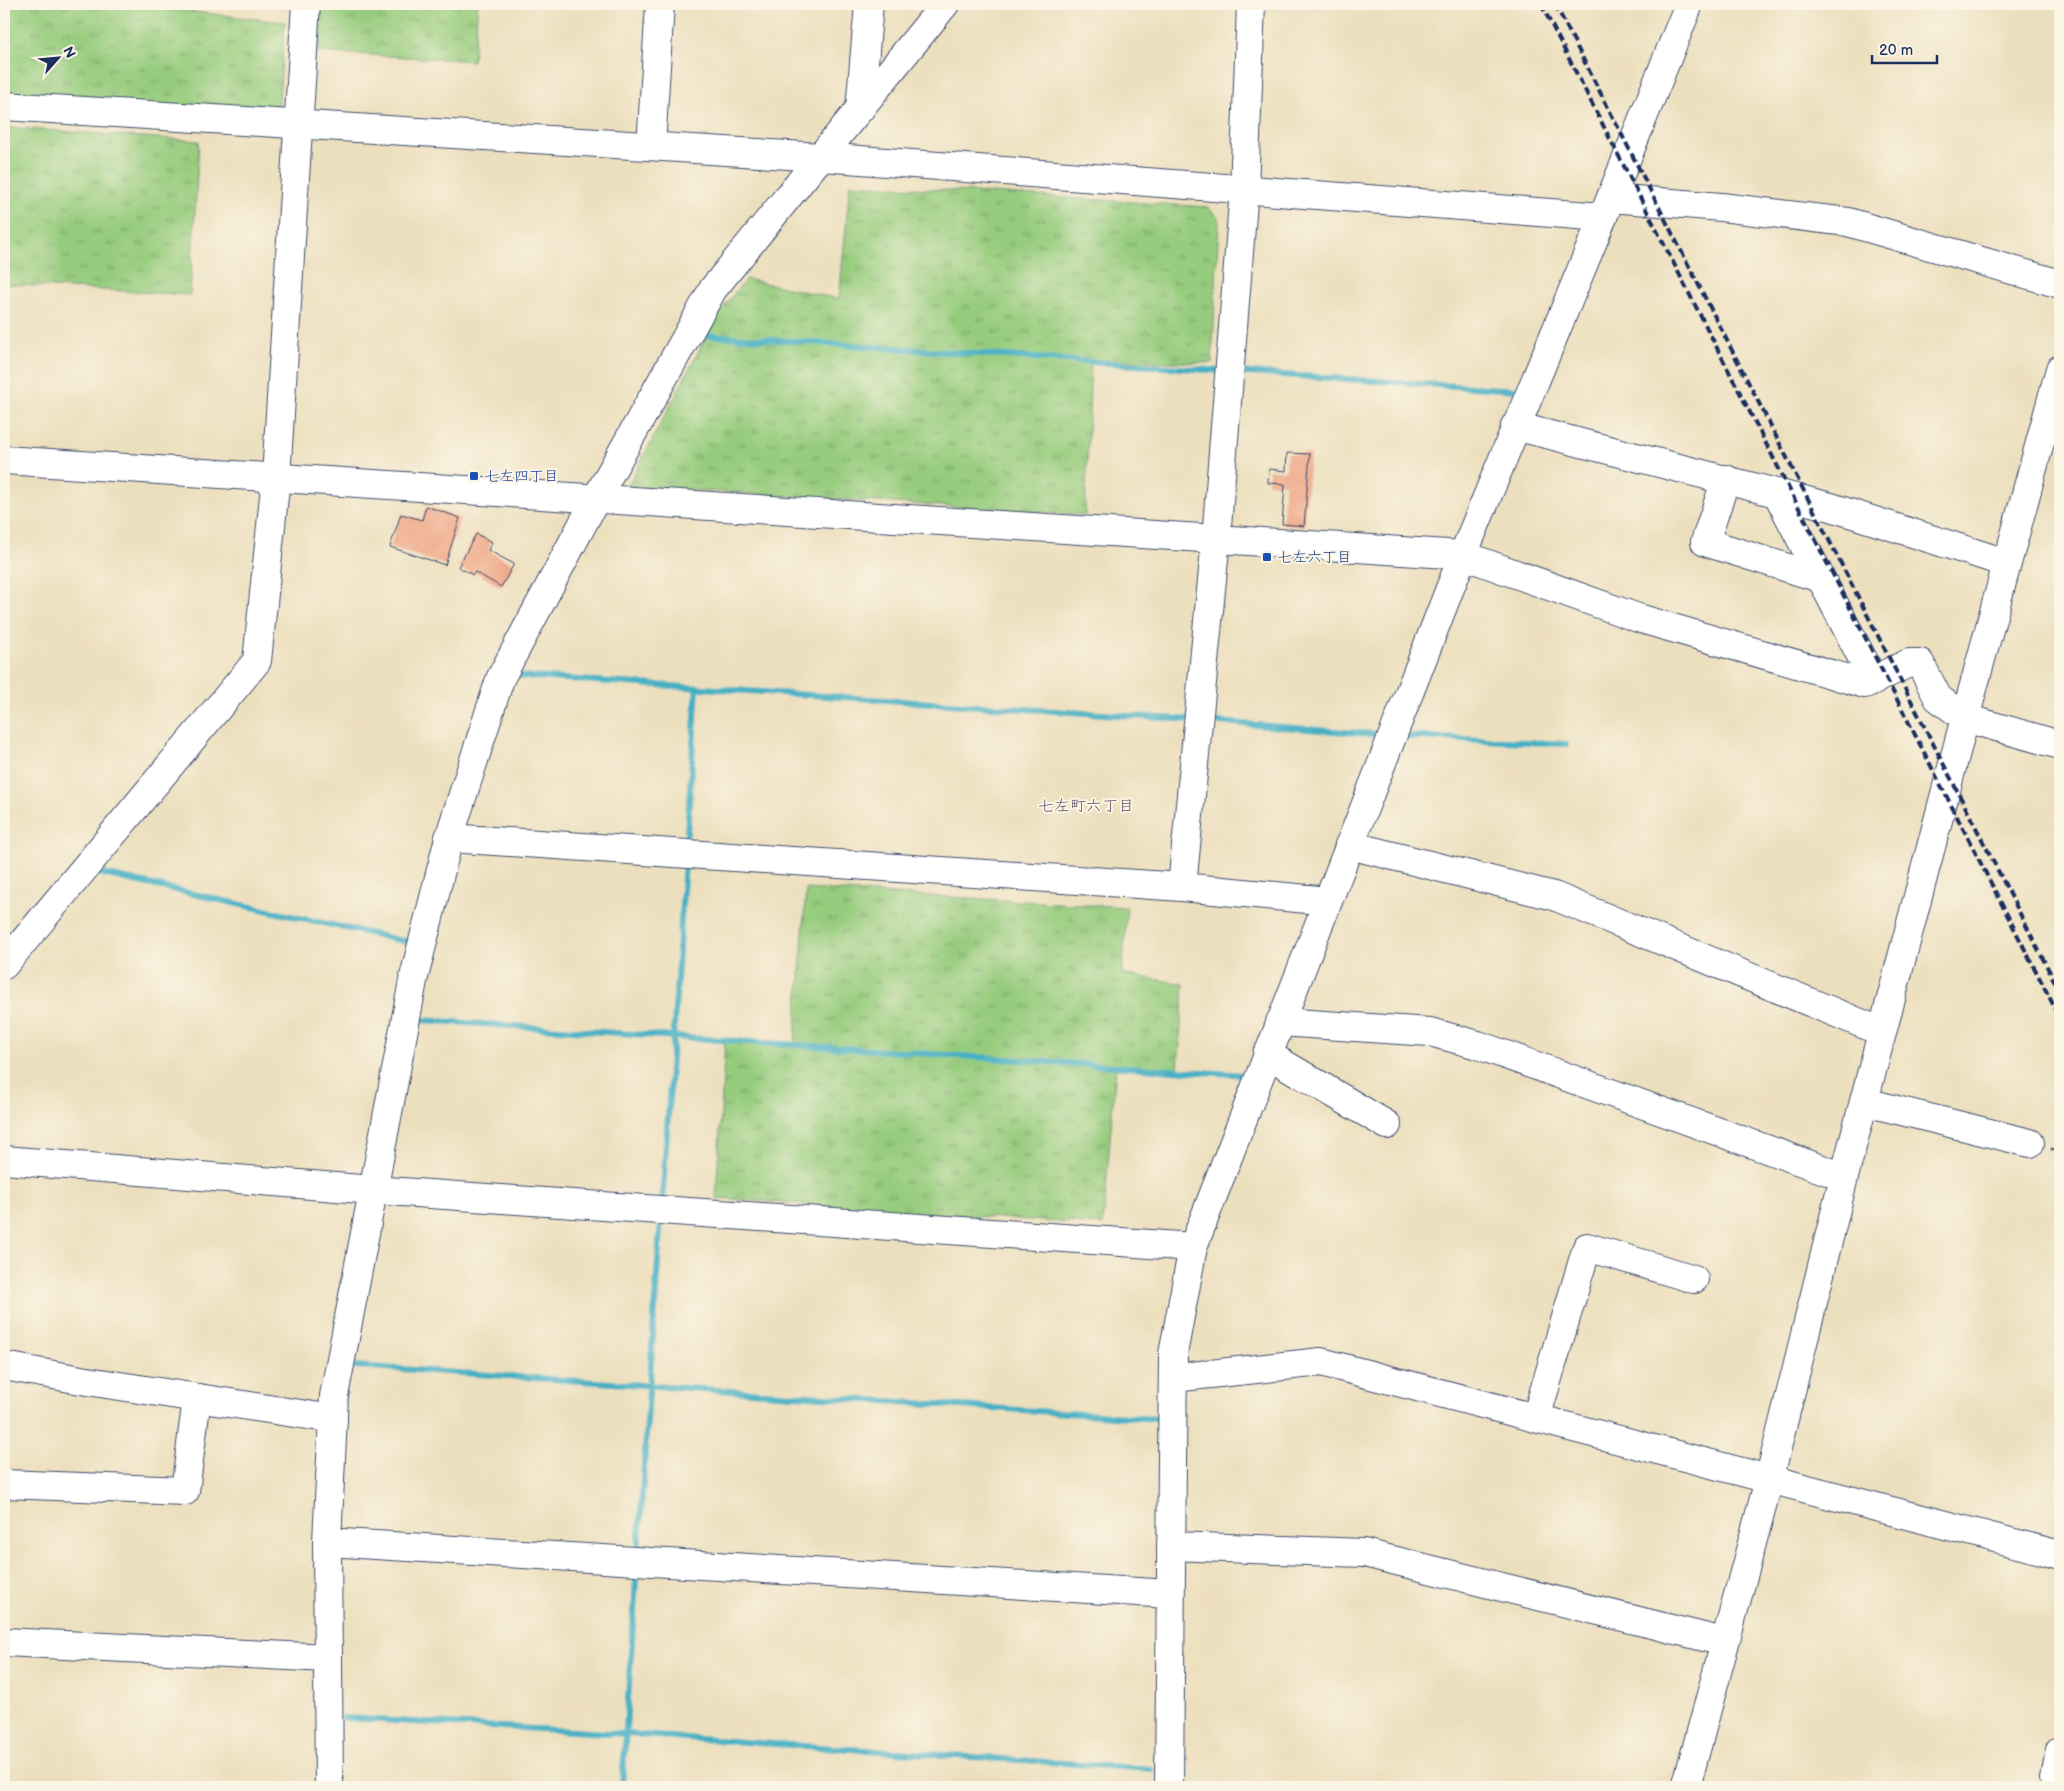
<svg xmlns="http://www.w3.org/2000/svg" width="2064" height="1791" font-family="'Balsamiq Sans','Klee One',sans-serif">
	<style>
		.grass { fill: url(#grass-tufts); stroke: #587e6e }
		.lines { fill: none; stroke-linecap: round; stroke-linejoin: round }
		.stream { stroke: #47b0c5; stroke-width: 6 }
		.building { fill: #ed9d7b }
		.minor-casing { stroke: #3a496c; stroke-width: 30 }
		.path { stroke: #3a496c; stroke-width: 3; stroke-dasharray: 4 4; stroke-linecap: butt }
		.minor { stroke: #fff; stroke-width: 28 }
		.rail { stroke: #1b2f5e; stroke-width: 4; stroke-dasharray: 8 4; stroke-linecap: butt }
		.transit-dot { fill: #1a4fb4; stroke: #fcf5e5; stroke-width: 2 }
		.labels { text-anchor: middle; stroke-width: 4; stroke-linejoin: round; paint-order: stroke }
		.transit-label { font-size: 15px; fill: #164399; stroke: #fcf5e5; text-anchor: start }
		.neighbourhood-label { font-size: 16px; fill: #645668; stroke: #fcf5e5 }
	</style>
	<defs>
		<pattern id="grass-tufts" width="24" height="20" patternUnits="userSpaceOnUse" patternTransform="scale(1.25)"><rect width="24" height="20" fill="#96cc7d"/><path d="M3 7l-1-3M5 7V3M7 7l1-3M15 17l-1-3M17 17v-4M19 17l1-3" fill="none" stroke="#7aa66a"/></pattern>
	</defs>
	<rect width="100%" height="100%" fill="#fcf5e5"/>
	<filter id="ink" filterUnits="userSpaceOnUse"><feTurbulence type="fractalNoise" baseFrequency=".02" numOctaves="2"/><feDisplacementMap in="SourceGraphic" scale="10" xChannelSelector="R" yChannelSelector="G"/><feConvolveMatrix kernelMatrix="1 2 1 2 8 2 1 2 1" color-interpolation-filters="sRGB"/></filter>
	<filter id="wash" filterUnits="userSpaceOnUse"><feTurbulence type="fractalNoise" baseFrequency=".0096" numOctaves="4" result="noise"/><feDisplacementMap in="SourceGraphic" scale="20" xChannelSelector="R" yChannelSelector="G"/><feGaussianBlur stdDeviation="1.12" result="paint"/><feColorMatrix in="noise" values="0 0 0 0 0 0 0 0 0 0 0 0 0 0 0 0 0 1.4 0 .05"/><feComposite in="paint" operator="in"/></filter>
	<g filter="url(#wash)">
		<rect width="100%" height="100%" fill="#ecdfbd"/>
		<g class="grass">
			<polygon points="4,4 122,4 285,22 278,115 4,97"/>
			<polygon points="321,4 478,4 473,61 317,52"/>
			<polygon points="4,127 199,141 190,295 4,284"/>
			<polygon points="850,184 1208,207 1219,218 1212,363 1091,360 1085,515 628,486 718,314 746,279 839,299"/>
			<polygon points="806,889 1127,907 1122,974 1184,984 1178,1069 1116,1066 1103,1225 716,1198 725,1041 795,1043"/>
		</g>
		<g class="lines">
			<g class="stream">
				<polyline points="703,335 1223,371"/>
				<polyline points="1235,372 1518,390"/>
				<polyline points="518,676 1193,720"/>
				<polyline points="1205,721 1384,735"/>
				<polyline points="1399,736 1566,744"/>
				<polyline points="686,848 697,687"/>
				<polyline points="99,873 417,944"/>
				<polyline points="421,1020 1247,1075"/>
				<polyline points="662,1205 685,861"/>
				<polyline points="354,1366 1158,1419"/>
				<polyline points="638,1554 661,1217"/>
				<polyline points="344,1718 626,1734 1151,1769"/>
				<polyline points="622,1787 637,1567"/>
			</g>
		</g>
		<g id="blocks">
			<g class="building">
				<polygon points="1287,453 1310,454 1304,526 1282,524 1285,484 1268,483 1269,469 1286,471"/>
				<polygon points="426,506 460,518 445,565 390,547 401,514 422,520"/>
				<polygon points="476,534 492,542 488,550 514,564 501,587 475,572 473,575 458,567"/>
			</g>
		</g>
	</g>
	<g filter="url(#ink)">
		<use href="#blocks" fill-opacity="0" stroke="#3a496c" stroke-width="1"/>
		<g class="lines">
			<g class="minor-casing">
				<g id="minor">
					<polyline points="4,106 821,157 1603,217"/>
					<polyline points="860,109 869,4"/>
					<polyline points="651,146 660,4"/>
					<polyline points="1611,198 1721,207 1848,222 2060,284"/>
					<polyline points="1515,426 1831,507 2006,563"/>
					<polyline points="4,460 1463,555 1638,618 1865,684 1909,663 1920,663 1938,698 1965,718 2060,745"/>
					<polyline points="1726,479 1705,542 1820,578"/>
					<polyline points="1777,493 1874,681"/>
					<polyline points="449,838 1182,887 1328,901"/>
					<polyline points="1349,845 1554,896 1882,1032"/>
					<polyline points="1182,887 1216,539 1244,190 1251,4"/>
					<polyline points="4,965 257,661 276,477 306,4"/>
					<polyline points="1280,1022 1430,1032 1478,1045 1844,1177"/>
					<polyline points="1267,1054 1387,1125"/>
					<polyline points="1865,1102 2030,1143"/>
					<polyline points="4,1160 373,1190 1193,1247"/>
					<polyline points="4,1366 81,1380 333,1419"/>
					<polyline points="1173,1378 1321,1362 2060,1555"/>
					<polyline points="1536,1418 1587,1247 1694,1279"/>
					<polyline points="4,1484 185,1491 197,1398"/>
					<polyline points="327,1542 1170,1594"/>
					<polyline points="1171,1546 1364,1553 1724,1642"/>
					<polyline points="4,1642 328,1658"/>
					<polyline points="329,1787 327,1542 334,1396 413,981 449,838 500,679 597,497 713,289 945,4"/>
					<polyline points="1169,1787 1173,1354 1193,1247 1463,555 1603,217 1689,4"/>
					<polyline points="1686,1787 1769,1480 1844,1177 1965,718 2060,369"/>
					<polyline points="2060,1787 2055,1775 2060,1751"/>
				</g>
			</g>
			<polyline class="path" points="2051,1149 2060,1151"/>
			<use href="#minor" class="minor"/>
			<g class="rail">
				<polyline points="1541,4 2060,1018"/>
				<polyline points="1555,4 2060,992"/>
			</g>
		</g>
	</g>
	<g class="transit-dot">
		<rect x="469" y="471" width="10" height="10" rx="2.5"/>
		<rect x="1262" y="552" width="10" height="10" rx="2.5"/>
	</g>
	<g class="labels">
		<g class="transit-label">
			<text x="484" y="481">七左四丁目</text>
			<text x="1277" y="562">七左六丁目</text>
		</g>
		<g class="neighbourhood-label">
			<text x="1086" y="811">七左町六丁目</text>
		</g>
	</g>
	<rect width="2064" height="1791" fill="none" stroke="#fcf5e5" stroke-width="20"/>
	<g transform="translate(58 58) rotate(63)" stroke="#fcf5e5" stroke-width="4" paint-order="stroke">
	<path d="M0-4L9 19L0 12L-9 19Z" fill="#1b2f5e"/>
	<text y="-8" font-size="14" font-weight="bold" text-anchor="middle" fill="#1b2f5e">N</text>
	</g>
	<path d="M1872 55v8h65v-8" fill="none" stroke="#1b2f5e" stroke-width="2.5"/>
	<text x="1879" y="55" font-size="15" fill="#1b2f5e" stroke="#fcf5e5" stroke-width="4" paint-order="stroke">20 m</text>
</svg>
